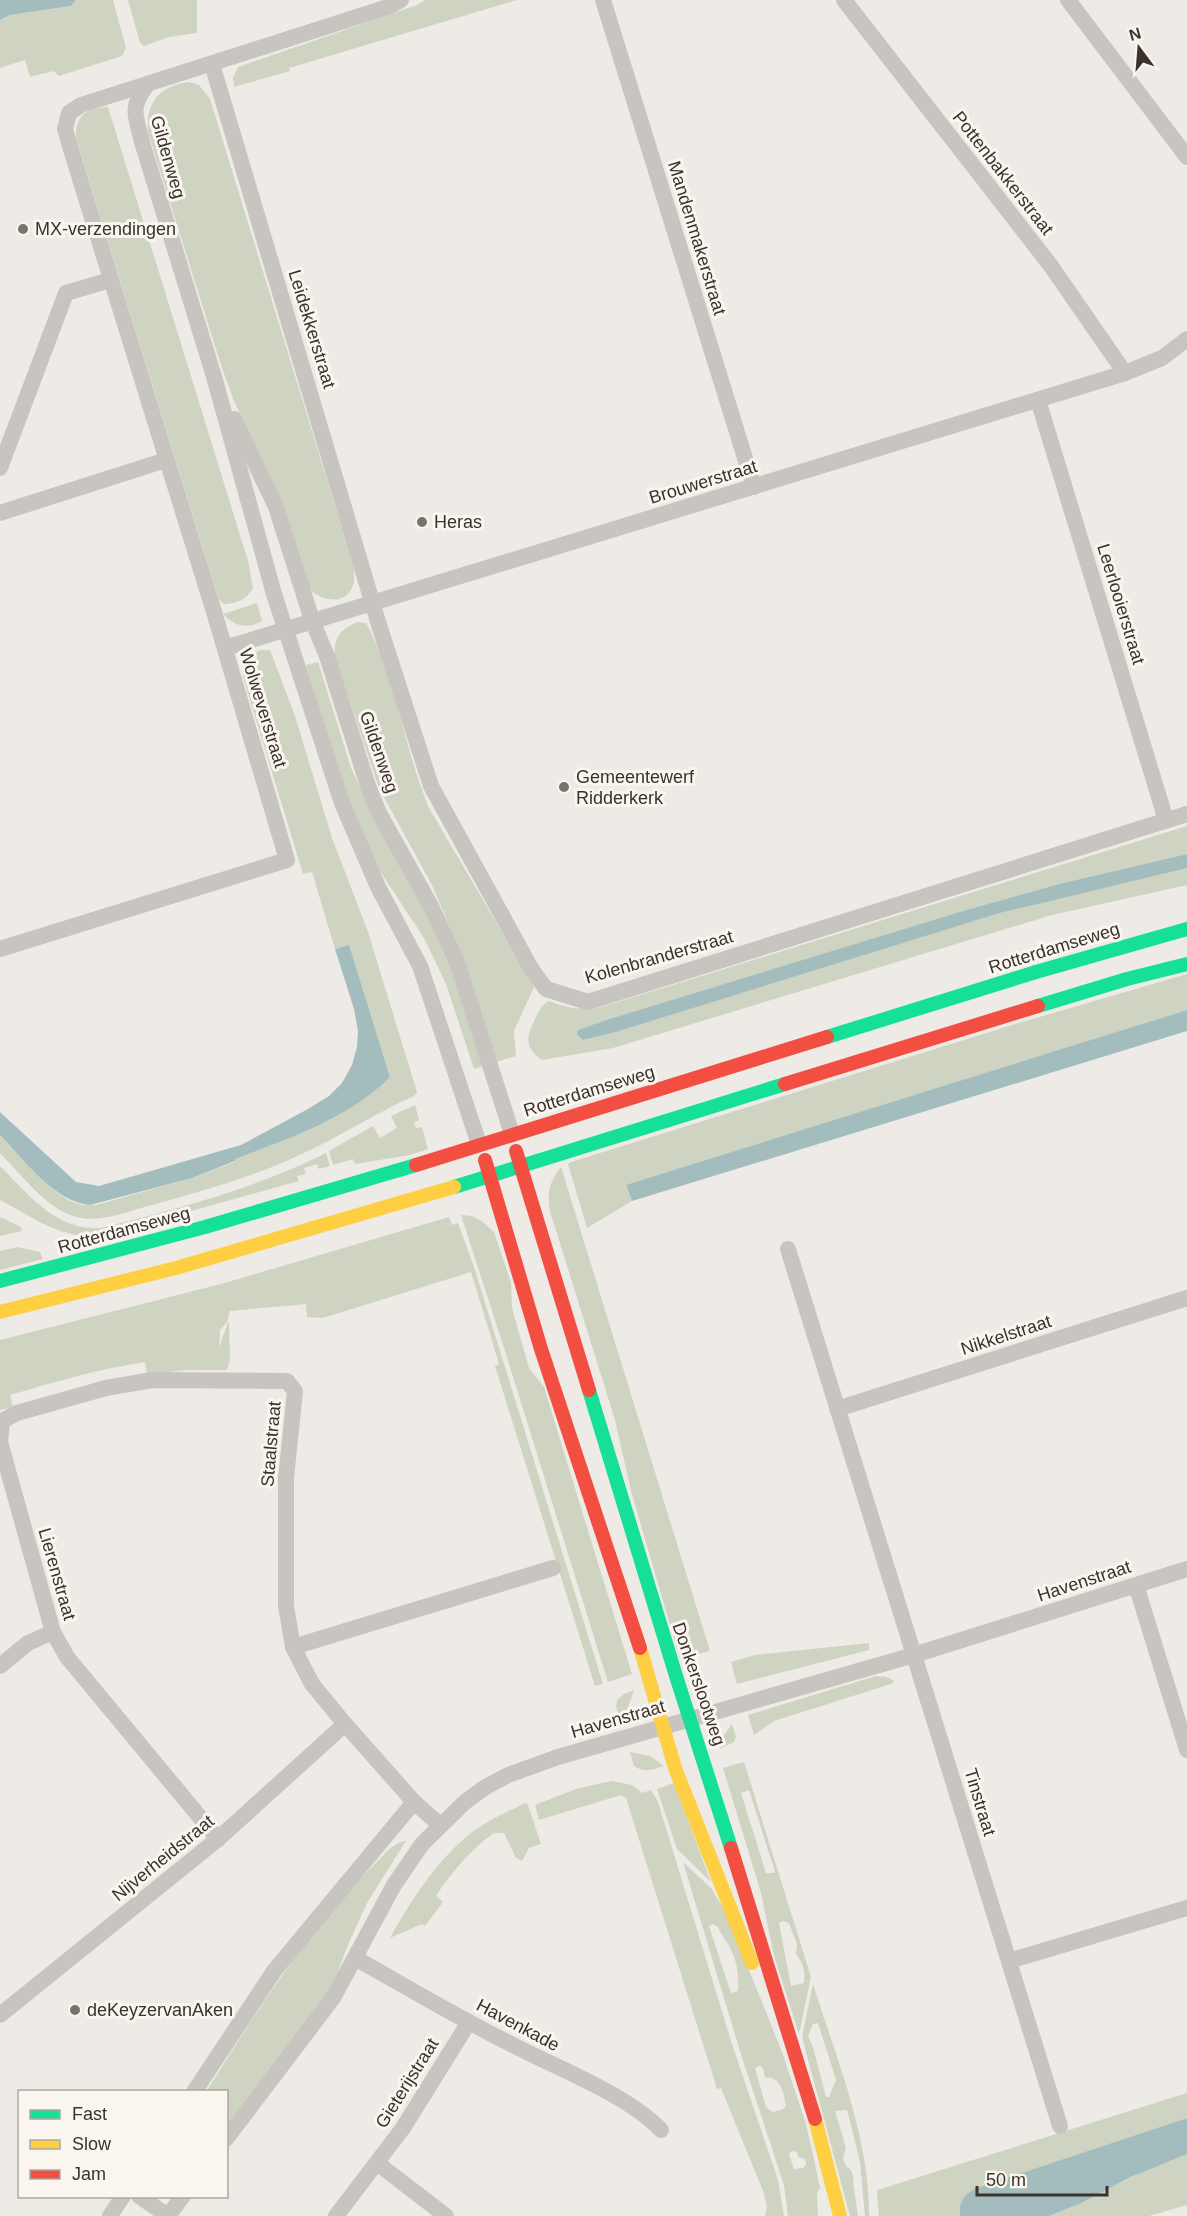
<svg xmlns="http://www.w3.org/2000/svg" width="1187" height="2216" font-family="Helvetica,sans-serif">
	<style>
		.green { fill: #ced4c1; fill-rule: evenodd }
		.water { fill: #a3bdbf }
		.lines { fill: none; stroke-linecap: round; stroke-linejoin: round }
		.street { stroke: #c8c4bf; stroke-width: 16 }
		.fast { stroke: #16e098; stroke-width: 14 }
		.slow { stroke: #ffcf43; stroke-width: 14 }
		.jam { stroke: #f24e42; stroke-width: 14 }
		.poi-dot { fill: #79736d; stroke: #faf6ef; stroke-width: 2 }
		.labels { text-anchor: middle; stroke-width: 6; stroke-linejoin: round; paint-order: stroke }
		.street-label { font-size: 18px; fill: #3a322c; stroke: #faf6ef }
		.poi-label { font-size: 18px; fill: #3a322c; stroke: #faf6ef; text-anchor: start }
	</style>
	<rect width="100%" height="100%" fill="#eeebe6"/>
	<g class="green">
		<polygon points="76,0 113,0 126,48 122,56 59,76 54,71 30,77 25,60 0,68 0,20 10,15 71,6"/>
		<polygon points="128,0 197,0 197,33 169,37 144,46 140,43"/>
		<polygon points="425,0 517,0 289,68 290,71 234,87 233,78 238,67 417,5"/>
		<path d="M188 82 199 85 210 99 354 568C354 574 355 583 352 588 344 606 321 600 310 590L281 502 234 401 221 365 148 132C146 103 158 87 188 82Z"/>
		<path d="M108 107 248 561 253 588C247 599 236 604 224 604L219 600 76 138C75 115 87 108 108 107Z"/>
		<path d="M257 603 262 621C247 629 235 627 223 614Z"/>
		<path d="M358 622 366 623C396 678 404 748 429 808L534 987 514 1031 516 1056 496 1062 463 961 444 913 432 885 379 788 335 657C334 637 339 630 358 622Z"/>
		<path d="M260 650H270L295 716 332 838 368 932 417 1092 414 1096C378 1112 344 1134 308 1151 257 1176 203 1191 148 1206 126 1212 99 1223 76 1217 45 1208 22 1175 0 1153V1135L54 1190 68 1200 83 1205H96L192 1178 235 1162 234 1159 286 1139 390 1077 349 946 335 949 312 872 303 874 243 677C243 662 249 657 260 650Z"/>
		<polygon points="318,662 351,768 379,827 435,925 461,988 486,1065 474,1069 446,984 424,938 376,865 344,797 306,665"/>
		<path d="M1187 826V854L1063 883 966 910 606 1020 579 1030 583 1040 616 1032 1000 913 1162 873 1187 868V885L1052 915 613 1048 542 1060C524 1047 526 1038 535 1019 539 1011 541 1005 549 1001 566 1008 579 1010 598 1008Z"/>
		<polygon points="1187,974 1187,1010 626,1186 632,1201 587,1228 568,1164 571,1162 1012,1025"/>
		<polygon points="415,1105 419,1120 414,1122 416,1128 422,1127 428,1149 410,1155 355,1164 353,1159 333,1165 329,1151 373,1126 380,1138 397,1128 391,1116"/>
		<path d="M326 1153 330 1166 319 1169 317 1164 304 1168 306 1174 297 1176 299 1181 104 1235C60 1240 37 1219 0 1200V1166C29 1195 56 1231 101 1228 178 1209 254 1189 326 1153Z"/>
		<path d="M561 1167 710 1651 680 1659 631 1491 615 1420 550 1211C547 1193 549 1182 561 1167Z"/>
		<polygon points="461,1215 472,1216 483,1222 494,1232 511,1283 512,1308 529,1368 544,1387 632,1674 608,1682 504,1348"/>
		<polygon points="0,1217 21,1227 22,1231 0,1236"/>
		<path d="M449 1217 452 1225 458 1223 475 1270 603 1684 595 1686 495 1366 499 1364 471 1272 323 1318 307 1317 306 1304 230 1311 227 1322 220 1330 219 1347 229 1320 230 1360 227 1370H188L147 1374 145 1362C98 1369 55 1382 10 1395L13 1407 0 1410V1340L221 1284Z"/>
		<polygon points="18,1247 40,1252 43,1259 0,1270 0,1251"/>
		<polygon points="869,1643 869,1650 737,1684 731,1662 755,1655"/>
		<polygon points="876,1676 887,1677 894,1681 891,1684 774,1721 754,1735 748,1715"/>
		<polygon points="634,1690 628,1708 619,1718 616,1706 617,1700 624,1694"/>
		<polygon points="732,1724 736,1737 734,1742 720,1749 724,1735"/>
		<path d="M630 1752 650 1756 664 1766C652 1770 645 1773 634 1766Z"/>
		<path d="M744 1762 811 1977 799 2034 774 1956 761 1893 723 1768ZM749 1790 775 1872 774 1873H766L741 1793ZM783 1921 789 1923 797 1944 796 1954C804 1964 805 1971 804 1983L791 1986 779 1923Z"/>
		<polygon points="611,1781 632,1785 642,1793 651,1790 658,1802 731,2041 778,2180 784,2216 765,2216 767,2206 763,2191 721,2088 717,2089 626,1798 621,1795 539,1820 535,1805 576,1789"/>
		<polygon points="674,1783 711,1882 677,1849 657,1789"/>
		<path d="M525 1803 528 1805 541 1844 529 1848 522 1861 516 1858 504 1833H494C471 1849 451 1873 436 1896L443 1902 425 1926 422 1924 390 1938C411 1901 433 1866 465 1838 482 1823 505 1813 525 1803Z"/>
		<path d="M406 1841 367 1903 347 1947 328 1999 227 2126 226 2092H206C256 2012 307 1931 374 1865 383 1856 393 1842 406 1841Z"/>
		<path d="M683 1862 711 1888 727 1915 782 2052 805 2121 813 2154 820 2188 817 2193 818 2216H788L784 2185 739 2048ZM713 1924 718 1927C721 1936 727 1940 730 1948 738 1962 738 1975 738 1991L731 1993 709 1926ZM759 2066 763 2068 765 2078C781 2075 784 2094 786 2106L782 2110 772 2112 766 2107 755 2068ZM792 2151 797 2152 798 2157 805 2159 806 2164 804 2168 794 2169 789 2154Z"/>
		<path d="M813 1984C836 2057 870 2139 869 2216H865L860 2162 847 2110 835 2111 846 2148 843 2158 846 2166 851 2170 854 2179 853 2181 858 2216H850L802 2037ZM818 2023 836 2080 829 2097H826L813 2047 808 2036 813 2024Z"/>
		<polygon points="1187,2093 1187,2118 1063,2160 959,2210 960,2216 879,2216 877,2190"/>
		<path d="M1187 2154V2205L1149 2216H1049C1096 2197 1139 2170 1187 2154Z"/>
	</g>
	<g class="water">
		<polygon points="0,0 76,0 71,6 10,15 0,20"/>
		<polygon points="1187,854 1187,868 1000,913 616,1032 583,1040 577,1034 578,1030 606,1020 966,910 1063,883"/>
		<path d="M349 945 390 1077C348 1119 289 1138 235 1159V1161L192 1178 90 1205C54 1202 24 1159 0 1135V1112L76 1182 99 1186 241 1145 308 1109 329 1096 342 1083 352 1065 357 1047 358 1031 354 1009 335 949Z"/>
		<polygon points="1187,1010 1187,1031 632,1201 626,1185"/>
		<path d="M1187 2118V2154L1131 2177 1081 2203 1049 2216H960C958 2202 965 2193 977 2188Z"/>
	</g>
	<g class="lines">
		<g class="street">
			<polyline points="603,0 754,487"/>
			<polyline points="844,0 1051,266 1125,373"/>
			<polyline points="1068,0 1187,157"/>
			<polyline points="212,64 379,625 431,786 532,970 546,989 588,1002 1187,814"/>
			<path d="M147 85C129 108 136 116 142 142L215 380 274 594 342 803 378 887 420 966 479 1144"/>
			<polyline points="1038,400 1166,820"/>
			<polyline points="234,419 276,507 313,623 327,656 368,786 379,813 432,908 457,962 512,1134"/>
			<polyline points="0,468 66,293 110,280"/>
			<polyline points="0,513 166,460"/>
			<polyline points="225,648 1125,373 1162,358 1187,339"/>
			<polyline points="0,949 287,860 214,612 72,153 65,129 69,113 81,105 388,7 401,0"/>
			<polyline points="788,1249 1060,2126"/>
			<polyline points="837,1409 1187,1298"/>
			<polyline points="1136,1585 1187,1750"/>
			<polyline points="293,1647 553,1568"/>
			<polyline points="0,1666 28,1643 53,1632"/>
			<polyline points="218,1839 67,1657 53,1632 0,1442 2,1421 17,1413 106,1388 152,1380 287,1381 295,1391 286,1478 286,1606 293,1647 312,1684 345,1724 414,1802 440,1825"/>
			<path d="M355 1958C405 1986 455 2016 507 2042 552 2066 627 2094 661 2130"/>
			<polyline points="1009,1961 1187,1908"/>
			<polyline points="0,2015 218,1839 345,1724"/>
			<polyline points="194,2092 274,1971 414,1802"/>
			<polyline points="226,2139 333,1998 394,1885 422,1844 465,1802 484,1788 508,1775 558,1757 914,1655 1187,1569"/>
			<polyline points="377,2163 446,2216"/>
			<polyline points="139,2196 168,2216"/>
			<polyline points="110,2216 123,2196"/>
			<polyline points="168,2216 183,2196"/>
			<polyline points="336,2216 403,2128 469,2022"/>
		</g>
		<g class="fast">
			<polyline points="1038,1006 1127,979 1187,964"/>
			<polyline points="827,1037 1036,972 1187,929"/>
			<polyline points="454,1187 785,1084"/>
			<polyline points="0,1281 205,1227 416,1165"/>
			<polyline points="589,1390 676,1676 731,1848"/>
		</g>
		<g class="slow">
			<polyline points="0,1312 176,1268 454,1187"/>
			<polyline points="640,1648 675,1768 752,1963"/>
			<polyline points="815,2119 840,2216"/>
		</g>
		<g class="jam">
			<polyline points="785,1084 1038,1006"/>
			<polyline points="516,1151 589,1390"/>
			<polyline points="485,1160 541,1349 640,1648"/>
			<polyline points="416,1165 827,1037"/>
			<polyline points="731,1848 815,2119"/>
		</g>
	</g>
	<g class="poi-dot">
		<circle cx="23" cy="229" r="6"/>
		<circle cx="422" cy="522" r="6"/>
		<circle cx="564" cy="787" r="6"/>
		<circle cx="75" cy="2010" r="6"/>
	</g>
	<g class="labels">
		<g class="street-label">
			<text transform="translate(168 157) rotate(74)" y="6">Gildenweg</text>
			<text transform="translate(1003 173) rotate(52)" y="6">Pottenbakkerstraat</text>
			<text transform="translate(697 238) rotate(73)" y="6">Mandenmakerstraat</text>
			<text transform="translate(312 329) rotate(73)" y="6">Leidekkerstraat</text>
			<text transform="translate(703 482) rotate(-17)" y="6">Brouwerstraat</text>
			<text transform="translate(1121 604) rotate(73)" y="6">Leerlooierstraat</text>
			<text transform="translate(263 708) rotate(73)" y="6">Wolweverstraat</text>
			<text transform="translate(379 752) rotate(71)" y="6">Gildenweg</text>
			<text transform="translate(1054 948) rotate(-17)" y="6">Rotterdamseweg</text>
			<text transform="translate(659 957) rotate(-16)" y="6">Kolenbranderstraat</text>
			<text transform="translate(589 1091) rotate(-17)" y="6">Rotterdamseweg</text>
			<text transform="translate(124 1230) rotate(-15)" y="6">Rotterdamseweg</text>
			<text transform="translate(1006 1335) rotate(-18)" y="6">Nikkelstraat</text>
			<text transform="translate(271 1444) rotate(-85)" y="6">Staalstraat</text>
			<text transform="translate(57 1574) rotate(74)" y="6">Lierenstraat</text>
			<text transform="translate(1084 1581) rotate(-18)" y="6">Havenstraat</text>
			<text transform="translate(699 1684) rotate(71)" y="6">Donkerslootweg</text>
			<text transform="translate(618 1719) rotate(-16)" y="6">Havenstraat</text>
			<text transform="translate(980 1802) rotate(73)" y="6">Tinstraat</text>
			<text transform="translate(163 1858) rotate(-39)" y="6">Nijverheidstraat</text>
			<text transform="translate(518 2025) rotate(28)" y="6">Havenkade</text>
			<text transform="translate(407 2083) rotate(-58)" y="6">Gieterijstraat</text>
		</g>
		<g class="poi-label">
			<text x="35" y="235">MX-verzendingen</text>
			<text x="434" y="528">Heras</text>
			<text x="576" y="783">Gemeentewerf<tspan x="576" dy="21">Ridderkerk</tspan></text>
			<text x="87" y="2016">deKeyzervanAken</text>
		</g>
	</g>
	<rect x="18" y="2090" width="210" height="108" fill="#faf6ef" stroke="#ada8a1" stroke-width="1.5"/>
	<rect x="30" y="2110" width="30" height="9" fill="#16e098" stroke="#ada8a1" stroke-width="1.5"/>
	<text x="72" y="2120" font-size="18" fill="#3a322c">Fast</text>
	<rect x="30" y="2140" width="30" height="9" fill="#ffcf43" stroke="#ada8a1" stroke-width="1.5"/>
	<text x="72" y="2150" font-size="18" fill="#3a322c">Slow</text>
	<rect x="30" y="2170" width="30" height="9" fill="#f24e42" stroke="#ada8a1" stroke-width="1.5"/>
	<text x="72" y="2180" font-size="18" fill="#3a322c">Jam</text>
	<g transform="translate(1139 48) rotate(344)" stroke="#faf6ef" stroke-width="4.5" paint-order="stroke">
	<path d="M0-4.5L10 22L0 15L-10 22Z" fill="#3a322c"/>
	<text y="-9" font-size="16" font-weight="bold" text-anchor="middle" fill="#3a322c">N</text>
	</g>
	<path d="M977 2186v9h130v-9" fill="none" stroke="#3a322c" stroke-width="3"/>
	<text x="986" y="2186" font-size="18" fill="#3a322c" stroke="#faf6ef" stroke-width="4.5" paint-order="stroke">50 m</text>
</svg>
